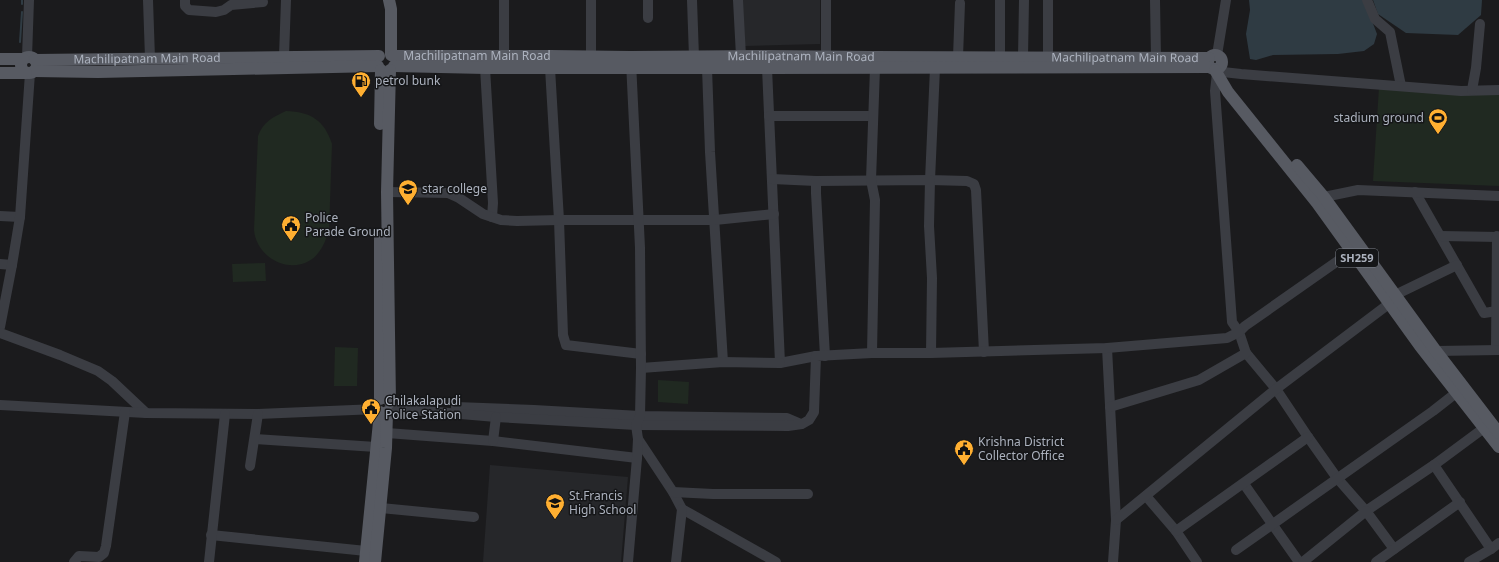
<svg xmlns="http://www.w3.org/2000/svg" width="1499" height="562" font-family="'Noto Sans',sans-serif">
	<style>
		.built { fill: #26272a }
		.green { fill: #202921 }
		.water { fill: #2f3b43 }
		.lines { fill: none; stroke-linecap: round; stroke-linejoin: round }
		.stream { stroke: #2f3b43; stroke-width: 2 }
		.minor { stroke: #3b3d43; stroke-width: 10 }
		.major { stroke: #575a62; stroke-width: 12 }
		.labels { text-anchor: middle; stroke-width: 3; stroke-linejoin: round; paint-order: stroke }
		.shield { fill: #151618; stroke: #7f838c; stroke-width: 1 }
		.shield-label { font-size: 11px; font-weight: bold; fill: #acb2be }
		.street-label { font-size: 12px; fill: #acb2be; stroke: #151618 }
		.poi-label { font-size: 12px; fill: #acb2be; stroke: #151618; text-anchor: start }
	</style>
	<rect width="100%" height="100%" fill="#1b1b1d"/>
	<g class="built">
		<polygon points="742,0 820,0 820,44 745,46"/>
		<polygon points="490,465 628,477 621,562 483,562"/>
	</g>
	<g class="green">
		<polygon points="1379,87 1499,88 1499,186 1373,181"/>
		<path d="M286 111C311 112 324 120 332 144L329 231C325 242 320 255 309 261 285 274 256 255 254 230L258 136C263 122 273 117 286 111Z"/>
		<polygon points="265,263 266,281 233,282 232,264"/>
		<polygon points="335,347 358,348 357,386 334,386"/>
		<polygon points="658,380 689,382 688,404 658,402"/>
	</g>
	<g class="water">
		<polygon points="1249,0 1364,0 1377,34 1374,44 1364,51 1338,54 1273,55 1256,60 1250,59 1246,34 1250,10"/>
		<polygon points="1373,0 1482,0 1481,15 1458,35 1406,33 1378,14"/>
	</g>
	<g class="lines">
		<g class="stream">
			<polyline points="22,4 22,0"/>
			<polyline points="20,42 22,12"/>
		</g>
		<g class="minor">
			<polyline points="148,0 150,58"/>
			<polyline points="185,0 185,6 189,10 216,12 224,10 231,5 263,2"/>
			<polyline points="692,0 694,57"/>
			<polyline points="738,0 741,56"/>
			<polyline points="826,0 826,64"/>
			<polyline points="1048,0 1048,58"/>
			<polyline points="1155,0 1156,57"/>
			<polyline points="1367,0 1375,19 1390,32 1401,86"/>
			<polyline points="648,18 648,0"/>
			<polyline points="1217,55 1226,0"/>
			<polyline points="284,56 286,0"/>
			<polyline points="504,56 504,0"/>
			<polyline points="27,57 29,0"/>
			<polyline points="591,57 591,0"/>
			<polyline points="958,57 960,3"/>
			<polyline points="1000,57 1000,0"/>
			<polyline points="1023,57 1024,0"/>
			<polyline points="485,68 493,203 492,217"/>
			<polyline points="550,68 559,220 563,335 566,345 641,354"/>
			<polyline points="707,68 710,152 723,362"/>
			<polyline points="767,68 780,363 816,356"/>
			<polyline points="935,68 930,180 967,181 974,184 976,190 984,352"/>
			<polyline points="1223,72 1241,74 1461,91 1499,90"/>
			<polyline points="1472,90 1476,68 1480,24"/>
			<polyline points="769,116 873,116"/>
			<polyline points="772,179 816,181 930,180 929,226 932,278 931,353"/>
			<polyline points="816,181 816,193 825,356"/>
			<polyline points="387,192 448,193 459,198 483,214 501,220 517,221 559,220 715,220 774,214"/>
			<polyline points="1415,192 1484,313 1497,311"/>
			<polyline points="1324,197 1358,190 1499,196"/>
			<polyline points="0,216 20,217"/>
			<polyline points="1441,236 1499,237"/>
			<polyline points="0,264 12,265"/>
			<polyline points="1395,295 1457,265"/>
			<polyline points="0,327 12,265 20,217 30,73"/>
			<polyline points="0,333 60,355 98,371 112,381 146,413"/>
			<polyline points="1107,348 1116,520 1113,562"/>
			<polyline points="1496,349 1497,236"/>
			<polyline points="872,353 875,200 871,180 875,68"/>
			<polyline points="1246,353 1276,389 1308,437 1337,478 1366,511 1434,465 1484,428 1490,426"/>
			<polyline points="1432,354 1436,351 1499,350"/>
			<polyline points="641,368 723,362 780,363"/>
			<polyline points="0,405 146,413 258,414 377,409"/>
			<polyline points="456,407 534,410 640,416 787,418 801,424"/>
			<polyline points="1110,407 1199,380 1246,353 1239,332 1245,326 1352,251"/>
			<polyline points="390,408 496,417 636,425 788,426 802,424 809,420 814,412 816,356 872,353 931,353 1107,348 1227,338 1239,332 1232,322 1215,91 1217,73"/>
			<polyline points="387,433 493,441 637,458"/>
			<polyline points="255,439 376,447"/>
			<polyline points="638,439 673,492 682,509 776,562"/>
			<polyline points="493,441 496,417"/>
			<polyline points="1434,465 1491,549 1499,543"/>
			<polyline points="250,466 258,414"/>
			<polyline points="1244,484 1299,562"/>
			<polyline points="673,492 713,494 808,494"/>
			<polyline points="1146,496 1176,531 1197,562"/>
			<polyline points="381,508 474,517"/>
			<polyline points="1116,520 1276,389 1390,303"/>
			<polyline points="1176,531 1308,437"/>
			<polyline points="211,535 366,551"/>
			<polyline points="1236,550 1433,411 1456,393"/>
			<polyline points="74,562 79,556 99,557 104,553 106,546 125,412"/>
			<polyline points="209,562 225,414"/>
			<polyline points="628,562 637,458 638,439 636,425 640,416 641,368 640,248 631,62"/>
			<polyline points="676,562 682,509"/>
			<polyline points="1303,562 1366,511 1394,549"/>
			<polyline points="1376,562 1460,502"/>
			<polyline points="1469,562 1491,549"/>
		</g>
		<g class="major">
			<polyline points="389,0 391,9 391,55"/>
			<circle cx="1215" cy="62" r="7"/>
			<path id="s1" d="M393 56H550L630 57 762 56 873 57 1209 58"/>
			<circle cx="29" cy="65" r="8"/>
			<polyline points="0,59 23,59"/>
			<path id="s2" d="M35 60 379 56"/>
			<polyline points="394,66 485,68 767,68 1209,67"/>
			<polyline points="1215,70 1228,92 1317,203 1420,346 1499,447"/>
			<polyline points="34,71 98,72 378,66"/>
			<polyline points="0,73 26,73"/>
			<polyline points="380,124 381,70"/>
			<polyline points="1297,165 1324,197 1436,351 1499,433"/>
			<polyline points="380,238 380,399"/>
			<polyline points="390,402 387,192 390,70"/>
			<polyline points="365,562 380,412"/>
			<polyline points="375,562 386,448 387,412"/>
		</g>
	</g>
	<defs>
		<g id="fuel-pin" transform="scale(1)"><path d="M0 17L-7.5 6A9.5 9.5 0 1 1 7.5 6Z" fill="#ffaf31" stroke="#151618"/><path d="M-5.5-6h7V0h2V4h1.3V-2.5L3-4.5l.8-.8L6-3V5H2.5V1h-1V6h-7ZM-4.2-4.7v3.2H.2V-4.7Z" fill="#111"/></g>
		<g id="stadium-pin" transform="scale(1)"><path d="M0 17L-7.5 6A9.5 9.5 0 1 1 7.5 6Z" fill="#ffaf31" stroke="#151618"/><path d="M0-5a6.5 5 0 1 0 0 10a6.5 5 0 1 0 0-10ZM-3.5-1.8h7v3.6h-7Z" fill="#111"/></g>
		<g id="university-pin" transform="scale(1)"><path d="M0 17L-7.5 6A9.5 9.5 0 1 1 7.5 6Z" fill="#ffaf31" stroke="#151618"/><path d="M0-5L7-2L0 1L-7-2ZM-4 1L0 2.5L4 1V4Q0 6-4 4Z" fill="#111"/></g>
		<g id="civic-pin" transform="scale(1)"><path d="M0 17L-7.5 6A9.5 9.5 0 1 1 7.5 6Z" fill="#ffaf31" stroke="#151618"/><path d="M-.6-6.5H3V-4.5H.6V-3L4-1V1h2V6H-6V1h2V-1L-.6-3ZM-1.2 2.5V6h2.4V2.5Z" fill="#111"/></g>
		<g id="school-pin" transform="scale(1)"><path d="M0 17L-7.5 6A9.5 9.5 0 1 1 7.5 6Z" fill="#ffaf31" stroke="#151618"/><path d="M0-5L7-2L0 1L-7-2ZM-4 1L0 2.5L4 1V4Q0 6-4 4Z" fill="#111"/></g>
	</defs>
	<g fill-rule="evenodd">
		<use href="#fuel-pin" x="361" y="81"/>
		<use href="#stadium-pin" x="1438" y="118"/>
		<use href="#university-pin" x="408" y="189"/>
		<use href="#civic-pin" x="291" y="225"/>
		<use href="#civic-pin" x="371" y="408"/>
		<use href="#civic-pin" x="964" y="449"/>
		<use href="#school-pin" x="555" y="503"/>
	</g>
	<g class="labels">
		<rect class="shield" x="1336" y="249" width="42" height="18" rx="3"/>
		<g class="shield-label">
			<text x="1357" y="262">SH259</text>
		</g>
		<g class="street-label">
			<text dy="4" stroke="none"><textPath href="#s1" startOffset="84">Machilipatnam Main Road</textPath></text>
			<text dy="4" stroke="none"><textPath href="#s1" startOffset="408">Machilipatnam Main Road</textPath></text>
			<text dy="4" stroke="none"><textPath href="#s2" startOffset="112">Machilipatnam Main Road</textPath></text>
			<text dy="4" stroke="none"><textPath href="#s1" startOffset="732">Machilipatnam Main Road</textPath></text>
		</g>
		<g class="poi-label">
			<text x="375" y="85">petrol bunk</text>
			<text x="1424" y="122" text-anchor="end">stadium ground</text>
			<text x="422" y="193">star college</text>
			<text x="305" y="222">Police<tspan x="305" dy="14">Parade Ground</tspan></text>
			<text x="385" y="405">Chilakalapudi<tspan x="385" dy="14">Police Station</tspan></text>
			<text x="978" y="446">Krishna District<tspan x="978" dy="14">Collector Office</tspan></text>
			<text x="569" y="500">St.Francis<tspan x="569" dy="14">High School</tspan></text>
		</g>
	</g>
</svg>
